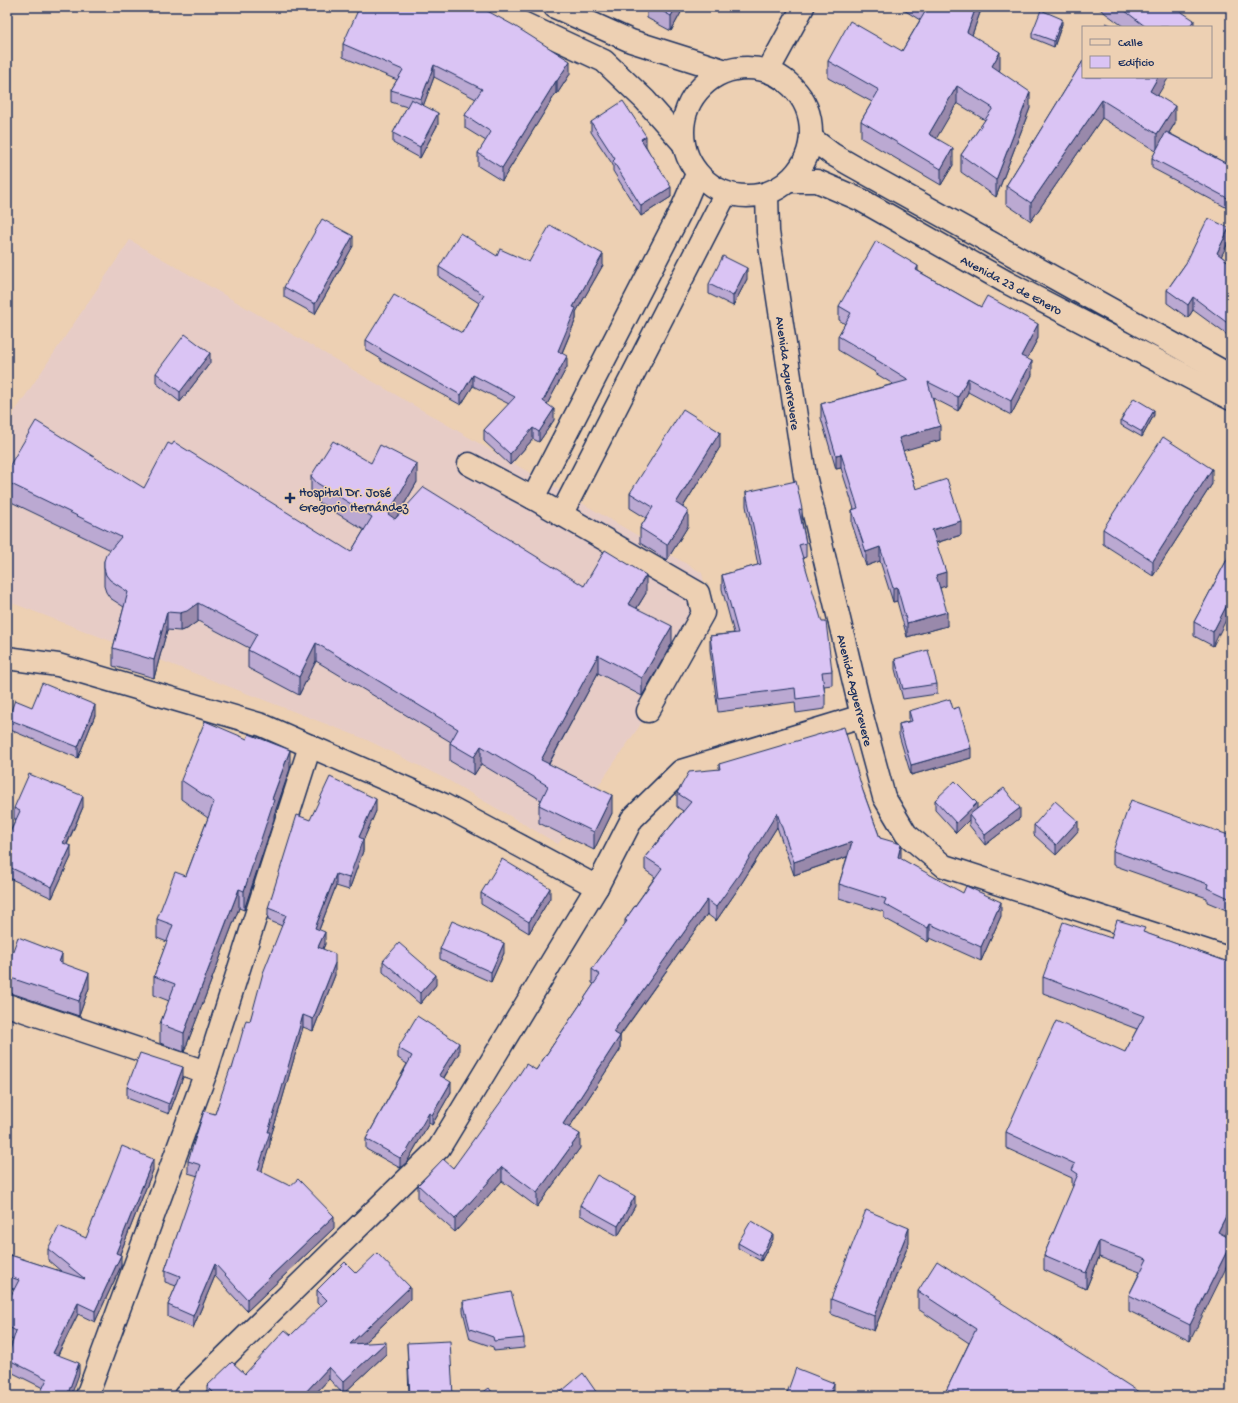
<svg xmlns="http://www.w3.org/2000/svg" width="1238" height="1403" font-family="'Gochi Hand',sans-serif">
	<style>
		.built { fill: #e7ccc6 }
		.lines { fill: none; stroke-linecap: round; stroke-linejoin: round }
		.street-casing { stroke: #1b2f5e; stroke-width: 25 }
		.secondary-casing { stroke: #1b2f5e; stroke-width: 25 }
		.street { stroke: #edd0b3; stroke-width: 22 }
		.secondary { stroke: #edd0b3; stroke-width: 22 }
		.wall { fill: #bba9d2; stroke: #1b2f5e }
		.shaded-wall { fill: #9989ab; stroke: #1b2f5e }
		.building { fill: #dac4f4; stroke: #1b2f5e }
		.poi-dot { fill: #1b2f5e; stroke: #edd0b3; stroke-width: 1.5 }
		.labels { text-anchor: middle; stroke-width: 3; stroke-linejoin: round; paint-order: stroke }
		.street-label { font-size: 13px; fill: #1b2f5e; stroke: #edd0b3 }
		.poi-label { font-size: 13px; fill: #1b2f5e; stroke: #edd0b3; text-anchor: start }
	</style>
	<rect width="100%" height="100%" fill="#edd0b3"/>
	<filter id="ink" filterUnits="userSpaceOnUse"><feTurbulence type="fractalNoise" baseFrequency=".025" numOctaves="2"/><feDisplacementMap in="SourceGraphic" scale="8" xChannelSelector="R" yChannelSelector="G"/><feConvolveMatrix kernelMatrix="1 2 1 2 8 2 1 2 1" color-interpolation-filters="sRGB"/></filter>
	<g filter="url(#ink)">
		<polygon class="built" points="130,240 702,573 712,621 558,844 446,779 365,739 7,601 7,423"/>
		<g class="lines">
			<g class="street-casing">
				<g id="street">
					<polyline points="768,71 803,7"/>
					<polyline points="767,194 768,232 805,476 862,716 884,797 906,834 944,866 1231,959"/>
					<polyline points="469,464 533,498 698,593 703,613 648,711"/>
					<polyline points="533,498 682,209 697,174"/>
					<polyline points="561,515 726,193"/>
					<polyline points="7,658 58,665 262,725 442,804 597,887"/>
					<polyline points="7,1005 206,1072"/>
					<polyline points="87,1396 206,1072 310,746"/>
					<polyline points="185,1396 439,1148 597,887 632,819 681,771 862,716"/>
				</g>
			</g>
			<g class="secondary-casing">
				<g id="secondary">
					<polyline points="488,7 604,61 645,100 683,143"/>
					<polyline points="555,7 631,41 726,71"/>
					<circle cx="747" cy="132" r="64"/>
					<polyline points="811,138 832,154 851,165 1231,376"/>
					<polyline points="790,181 817,181 861,200 1006,282 1231,399"/>
				</g>
			</g>
			<use href="#street" class="street"/>
			<use href="#secondary" class="secondary"/>
		</g>
		<g class="wall">
			<polygon points="647,7 684,7 671,31 647,18"/>
			<polygon points="899,7 982,7 972,35 1000,69 999,70 1030,108 996,197 961,172 961,155 985,120 957,103 936,138 953,165 941,185 861,138 861,121 872,102 828,78 828,61 902,51 920,20"/>
			<polygon points="1097,7 1174,7 1194,27 1124,27"/>
			<polygon points="365,10 570,74 557,94 556,93 502,181 478,166 478,153 486,141 465,128 465,115 476,99 434,77 423,106 438,124 420,158 393,143 393,133 407,107 391,102 391,90 397,80 343,57 343,44"/>
			<polygon points="1062,24 1054,47 1032,38 1032,33"/>
			<polygon points="1083,61 1158,95 1175,123 1169,133 1231,166 1231,210 1152,168 1152,158 1156,151 1102,118 1031,221 1006,204 1006,186"/>
			<polygon points="1231,70 1231,85 1230,85 1230,72"/>
			<polygon points="591,122 646,146 671,197 641,216 613,171 613,165 591,132"/>
			<polygon points="1229,241 1221,256 1231,264 1230,337 1193,310 1188,318 1167,303 1167,290 1186,263"/>
			<polygon points="353,246 315,314 284,297 284,287"/>
			<polygon points="497,256 529,262 603,265 576,312 576,319 562,353 567,367 547,404 554,420 539,442 533,439 510,465 484,441 484,430 509,404 473,386 461,405 381,361 381,359 366,350 366,340 462,333 479,303 439,277 439,267"/>
			<polygon points="918,271 981,307 1038,338 1027,359 1032,375 1011,415 968,392 958,411 933,398 940,440 903,450 916,489 961,535 936,543 946,586 940,587 947,626 907,637 897,601 893,602 880,561 866,566 852,524 852,510 854,509 841,468 836,469 821,418 821,404 893,384 875,373 875,372 838,350 838,336 845,324 839,320 839,306"/>
			<polygon points="747,279 733,306 709,294 709,284"/>
			<polygon points="210,363 180,402 156,383 156,373"/>
			<polygon points="1154,415 1142,437 1121,425 1121,420"/>
			<polygon points="720,447 683,507 688,526 667,560 640,543 640,528 646,518 630,508 630,493"/>
			<polygon points="371,463 417,482 398,515 584,586 646,593 637,608 672,643 642,696 598,673 549,764 612,813 594,850 539,823 539,805 541,800 481,764 474,775 450,761 450,743 451,742 316,661 299,695 248,668 248,650 249,648 198,621 187,629 180,631 167,630 154,678 113,666 113,648 124,607 110,598 106,592 104,586 104,561 111,550 7,500 7,470 144,488 351,552 364,530 317,501 311,494 311,476"/>
			<polygon points="1212,484 1153,576 1103,544 1103,529"/>
			<polygon points="746,492 802,509 802,522 806,543 806,557 803,558 832,671 832,685 824,686 825,695 825,709 796,713 795,702 718,712 710,650 710,636 734,633 722,589 722,575 758,565 746,506"/>
			<polygon points="1231,552 1213,646 1194,636 1194,622"/>
			<polygon points="895,659 937,684 937,694 903,699 895,669"/>
			<polygon points="32,707 95,715 78,758 8,729 8,719"/>
			<polygon points="909,711 971,758 911,775 899,735 899,724 909,721"/>
			<polygon points="719,764 863,791 880,838 901,859 1001,916 981,961 930,938 928,942 884,918 884,912 839,898 839,884 847,857 794,875 777,827 738,889 716,921 707,914 620,1036 620,1050 569,1128 580,1148 537,1207 502,1181 455,1232 418,1199 418,1185 453,1168 536,1070 594,984 592,983 592,969 625,924 625,920 655,877 645,870 645,857 683,811 677,807 677,793 719,769"/>
			<polygon points="290,769 274,815 274,819 244,910 239,908 184,1052 160,1043 160,1024 169,1001 154,995 154,976 167,942 157,938 157,919 186,876 208,818 181,799 181,780"/>
			<polygon points="935,800 977,809 1020,818 985,845 969,825 969,820 956,833 935,810"/>
			<polygon points="83,807 67,845 71,857 52,898 7,877 7,839 16,819 14,819 14,808"/>
			<polygon points="376,811 363,841 363,851 349,890 336,886 319,930 325,944 323,949 335,975 313,1031 303,1027 280,1107 270,1139 270,1144 261,1172 334,1228 247,1311 215,1276 193,1328 168,1317 168,1305 176,1286 165,1282 165,1270 198,1176 188,1173 188,1161 215,1114 250,1021 282,926 268,920 268,908 310,820"/>
			<polygon points="1034,825 1078,831 1056,855 1034,835"/>
			<polygon points="1231,836 1231,912 1207,902 1207,898 1113,865 1113,851"/>
			<polygon points="481,893 550,898 529,933 481,904"/>
			<polygon points="1145,933 1231,963 1231,1222 1224,1235 1190,1341 1129,1311 1129,1295 1140,1272 1099,1257 1086,1289 1044,1270 1044,1255 1073,1187 1072,1186 1072,1178 1006,1148 1006,1132 1125,1052 1137,1029 1043,993 1043,977 1111,938"/>
			<polygon points="440,949 504,953 491,982 440,959"/>
			<polygon points="383,961 436,985 420,1004 383,972"/>
			<polygon points="62,963 89,988 79,1016 11,993 7,993 7,967"/>
			<polygon points="398,1048 459,1053 444,1078 451,1092 432,1125 429,1123 407,1162 400,1168 366,1149 366,1139 407,1064 398,1058"/>
			<polygon points="183,1077 169,1114 127,1098 127,1087"/>
			<polygon points="153,1170 120,1254 121,1266 95,1322 78,1314 58,1355 79,1374 43,1388 7,1370 7,1358 13,1340 7,1337 7,1303 14,1289 7,1287 7,1254 62,1272 48,1260 48,1249 86,1238"/>
			<polygon points="580,1205 635,1206 618,1236 580,1215"/>
			<polygon points="773,1239 761,1261 738,1248 738,1243"/>
			<polygon points="909,1243 874,1331 831,1314 831,1299"/>
			<polygon points="356,1273 410,1299 364,1343 386,1354 343,1394 329,1379 313,1396 207,1396 207,1386 245,1374 291,1335 321,1307 317,1303 317,1290"/>
			<polygon points="918,1291 1145,1396 945,1396 945,1393 969,1343 918,1309"/>
			<polygon points="463,1301 524,1338 524,1348 494,1351 493,1347 470,1339 463,1311"/>
			<polygon points="407,1343 453,1396 409,1396"/>
		</g>
		<g class="shaded-wall">
			<polygon points="676,7 684,7 671,31 671,16"/>
			<polygon points="976,7 982,7 967,49 967,32"/>
			<polygon points="1062,19 1062,24 1054,47 1054,41"/>
			<polygon points="1194,20 1194,27 1189,27"/>
			<polygon points="1000,52 1000,69 992,82 992,66"/>
			<polygon points="570,61 570,74 557,94 557,81"/>
			<polygon points="434,65 434,77 421,112 421,99"/>
			<polygon points="1158,77 1169,77 1150,108 1150,91"/>
			<polygon points="556,81 556,93 502,181 502,168"/>
			<polygon points="957,86 957,103 929,151 929,134"/>
			<polygon points="1030,92 1030,108 996,197 996,180"/>
			<polygon points="1102,100 1102,118 1031,221 1031,203"/>
			<polygon points="1175,106 1175,123 1157,152 1157,134"/>
			<polygon points="438,113 438,124 420,158 420,147"/>
			<polygon points="646,136 646,146 641,149 641,139"/>
			<polygon points="953,148 953,165 941,185 941,169"/>
			<polygon points="671,187 671,197 641,216 641,206"/>
			<polygon points="1229,228 1229,241 1217,265 1217,253"/>
			<polygon points="353,236 353,246 315,314 315,304"/>
			<polygon points="603,254 603,265 576,312 576,319 558,362 558,351 573,307"/>
			<polygon points="918,266 918,280 916,270"/>
			<polygon points="747,268 747,279 733,306 733,296"/>
			<polygon points="1193,297 1193,310 1188,318 1188,305"/>
			<polygon points="1038,324 1038,338 1021,370 1021,356"/>
			<polygon points="1231,324 1231,337 1230,337 1230,325"/>
			<polygon points="210,353 210,363 180,402 180,392"/>
			<polygon points="567,356 567,367 543,412 543,401"/>
			<polygon points="1032,361 1032,375 1011,415 1011,401"/>
			<polygon points="473,375 473,386 461,405 461,395"/>
			<polygon points="968,378 968,392 958,411 958,397"/>
			<polygon points="554,409 554,420 539,442 539,432"/>
			<polygon points="1154,410 1154,415 1142,437 1142,432"/>
			<polygon points="940,426 940,440 899,452 899,438"/>
			<polygon points="533,428 533,439 510,465 510,454"/>
			<polygon points="720,432 720,447 676,518 676,503"/>
			<polygon points="841,454 841,468 836,469 836,455"/>
			<polygon points="417,464 417,482 388,532 388,514"/>
			<polygon points="1212,469 1212,484 1153,576 1153,561"/>
			<polygon points="688,511 688,526 667,560 667,545"/>
			<polygon points="961,521 961,535 932,544 932,530"/>
			<polygon points="880,547 880,561 866,566 866,552"/>
			<polygon points="946,572 946,586 936,589 936,575"/>
			<polygon points="646,575 646,593 628,622 628,604"/>
			<polygon points="897,587 897,601 893,602 893,588"/>
			<polygon points="1231,597 1231,610 1213,646 1213,632"/>
			<polygon points="198,603 198,621 187,629 180,631 180,613"/>
			<polygon points="167,612 167,630 154,678 154,660"/>
			<polygon points="947,612 947,626 907,637 907,623"/>
			<polygon points="672,626 672,643 642,696 642,678"/>
			<polygon points="316,643 316,661 299,695 299,677"/>
			<polygon points="598,655 598,673 541,778 541,760"/>
			<polygon points="95,705 95,715 78,758 78,747"/>
			<polygon points="481,746 481,764 474,775 474,757"/>
			<polygon points="971,748 971,758 911,775 911,765"/>
			<polygon points="290,750 290,769 274,815 274,819 244,910 244,891 272,799"/>
			<polygon points="612,795 612,813 594,850 594,832"/>
			<polygon points="83,796 83,807 63,853 63,843"/>
			<polygon points="376,799 376,811 363,841 363,851 349,890 349,878 359,837"/>
			<polygon points="977,803 977,813 969,815 969,820 956,833 956,823"/>
			<polygon points="1020,808 1020,818 985,845 985,835"/>
			<polygon points="777,813 777,827 738,889 716,921 716,907"/>
			<polygon points="1078,821 1078,831 1056,855 1056,845"/>
			<polygon points="852,842 852,855 794,875 794,862"/>
			<polygon points="901,844 901,858 898,871 898,857"/>
			<polygon points="71,846 71,857 52,898 52,887"/>
			<polygon points="336,874 336,886 315,940 315,928"/>
			<polygon points="550,888 550,898 529,933 529,922"/>
			<polygon points="239,889 239,908 184,1052 184,1033"/>
			<polygon points="707,900 707,914 613,1045 613,1032"/>
			<polygon points="1001,902 1001,916 981,961 981,947"/>
			<polygon points="930,924 930,938 928,942 928,928"/>
			<polygon points="325,932 325,944 318,959 318,947"/>
			<polygon points="504,943 504,953 491,982 491,972"/>
			<polygon points="62,954 62,969 59,962"/>
			<polygon points="335,963 335,975 313,1031 313,1019"/>
			<polygon points="89,973 89,988 79,1016 79,1001"/>
			<polygon points="436,975 436,985 420,1004 420,993"/>
			<polygon points="303,1015 303,1027 280,1107 270,1139 270,1144 258,1183 258,1170 268,1132"/>
			<polygon points="620,1036 620,1050 563,1137 563,1124"/>
			<polygon points="459,1043 459,1053 439,1085 439,1075"/>
			<polygon points="183,1067 183,1077 169,1114 169,1104"/>
			<polygon points="451,1082 451,1092 432,1125 432,1115"/>
			<polygon points="429,1113 429,1123 407,1162 400,1168 400,1158"/>
			<polygon points="580,1134 580,1148 537,1207 537,1193"/>
			<polygon points="153,1159 153,1170 116,1264 116,1253"/>
			<polygon points="502,1167 502,1181 455,1232 455,1219"/>
			<polygon points="635,1196 635,1206 618,1236 618,1226"/>
			<polygon points="1231,1206 1231,1222 1218,1248 1218,1232"/>
			<polygon points="334,1216 334,1228 247,1311 247,1299"/>
			<polygon points="909,1228 909,1243 874,1331 874,1316"/>
			<polygon points="773,1234 773,1239 761,1261 761,1256"/>
			<polygon points="1099,1241 1099,1257 1086,1289 1086,1273"/>
			<polygon points="1231,1243 1231,1258 1190,1341 1190,1325"/>
			<polygon points="121,1255 121,1266 95,1322 95,1311"/>
			<polygon points="215,1264 215,1276 193,1328 193,1316"/>
			<polygon points="410,1287 410,1299 350,1356 350,1344"/>
			<polygon points="78,1303 78,1314 53,1364 53,1353"/>
			<polygon points="386,1342 386,1354 343,1394 343,1382"/>
			<polygon points="79,1363 79,1374 71,1396 67,1396"/>
			<polygon points="329,1367 329,1379 313,1396 302,1396"/>
			<polygon points="834,1383 834,1396 829,1396"/>
		</g>
		<g class="building">
			<polygon points="366,7 480,7 513,25 570,61 557,81 556,81 502,168 478,153 491,132 465,115 482,89 434,65 421,99 391,90 403,70 343,44 359,8 365,10"/>
			<polygon points="655,7 676,7 671,16"/>
			<polygon points="928,7 976,7 967,32 1000,52 992,66 1030,92 996,180 961,155 993,108 957,86 929,134 953,148 941,169 861,121 879,90 828,61 850,21 902,51"/>
			<polygon points="1120,7 1174,7 1194,20 1189,27 1146,27"/>
			<polygon points="1041,10 1062,19 1054,41 1032,33"/>
			<polygon points="1106,23 1116,27 1104,27"/>
			<polygon points="1083,61 1083,77 1158,77 1150,91 1175,106 1157,134 1102,100 1031,203 1006,186"/>
			<polygon points="411,99 438,113 420,147 393,133"/>
			<polygon points="623,101 646,136 641,139 671,187 641,206 613,161 615,159 591,122"/>
			<polygon points="1166,132 1231,166 1231,200 1152,158"/>
			<polygon points="1208,218 1229,228 1217,253 1231,264 1231,324 1230,325 1193,297 1188,305 1167,290 1186,263"/>
			<polygon points="322,219 353,236 315,304 284,287"/>
			<polygon points="550,225 603,254 573,307 576,308 558,351 567,356 543,401 554,409 539,432 533,428 510,454 484,430 515,397 473,375 461,395 381,350 381,349 366,340 394,295 462,333 484,295 439,267 460,233 497,256 500,249 529,262"/>
			<polygon points="876,241 918,266 916,270 981,307 987,296 1038,324 1021,356 1032,361 1011,401 968,378 958,397 928,382 940,426 899,438 916,489 947,479 961,521 932,530 946,572 936,575 947,612 907,623 897,587 893,588 880,547 866,552 852,510 858,508 841,454 836,455 821,404 909,380 875,359 876,358 838,336 851,313 839,306"/>
			<polygon points="723,256 747,268 733,296 709,284"/>
			<polygon points="185,334 210,353 180,392 156,373"/>
			<polygon points="1134,398 1154,410 1142,432 1121,420"/>
			<polygon points="683,409 720,432 676,503 688,511 667,545 640,528 653,507 630,493"/>
			<polygon points="36,421 144,488 168,443 172,445 174,442 351,552 372,517 317,483 311,476 333,441 371,463 380,445 417,464 388,514 395,519 424,487 584,586 605,550 646,575 628,604 672,626 642,678 598,655 541,760 612,795 594,832 539,805 548,786 481,746 474,757 450,743 458,729 316,643 299,677 248,650 257,634 198,603 187,611 180,613 167,612 154,660 113,648 128,592 110,580 106,575 104,568 104,561 106,555 121,537 7,482 7,470"/>
			<polygon points="1163,437 1212,469 1153,561 1103,529"/>
			<polygon points="796,481 802,509 799,510 806,543 799,545 822,622 826,622 832,671 822,672 825,695 796,699 795,688 718,698 710,636 738,633 722,575 761,564 746,492"/>
			<polygon points="1231,552 1231,597 1213,632 1194,622"/>
			<polygon points="928,650 937,684 903,689 895,659"/>
			<polygon points="42,683 95,705 78,747 8,719 15,700 32,707"/>
			<polygon points="950,699 953,709 959,707 971,748 911,765 899,724 912,721 909,711"/>
			<polygon points="205,721 247,739 249,734 290,750 272,799 274,800 244,891 239,889 184,1033 160,1024 175,984 154,976 173,925 157,919 175,872 186,876 214,802 181,780"/>
			<polygon points="844,727 863,791 880,838 901,844 898,857 963,893 966,886 1001,902 981,947 930,924 928,928 884,904 886,899 839,884 852,842 794,862 777,813 738,876 716,907 707,900 613,1032 620,1036 563,1124 580,1134 537,1193 502,1167 455,1219 418,1185 443,1159 453,1168 510,1089 526,1064 536,1070 600,975 592,969 627,921 625,920 662,868 645,857 691,802 677,793 689,772 720,769 719,764"/>
			<polygon points="29,774 83,796 63,843 71,846 52,887 7,866 7,839 20,811 14,808"/>
			<polygon points="330,777 376,799 359,837 363,839 349,878 336,874 315,928 325,932 318,947 335,954 335,963 313,1019 303,1015 280,1095 268,1132 270,1132 258,1170 290,1186 298,1179 334,1216 247,1299 215,1264 193,1316 168,1305 180,1276 165,1270 201,1165 188,1161 204,1111 215,1114 230,1069 232,1069 246,1020 250,1021 263,973 286,915 268,908 297,815 310,820"/>
			<polygon points="955,781 977,803 956,823 935,800"/>
			<polygon points="1004,788 1020,808 985,835 969,815"/>
			<polygon points="1131,800 1231,836 1231,899 1207,888 1208,884 1113,851"/>
			<polygon points="1055,801 1078,821 1056,845 1034,825"/>
			<polygon points="502,859 550,888 529,922 481,893"/>
			<polygon points="1117,920 1145,928 1143,932 1231,963 1231,1206 1218,1232 1231,1239 1231,1243 1190,1325 1129,1295 1147,1259 1099,1241 1086,1273 1044,1255 1078,1174 1072,1170 1075,1164 1006,1132 1056,1021 1125,1052 1144,1016 1043,977 1063,922 1111,938"/>
			<polygon points="452,921 504,943 491,972 440,949"/>
			<polygon points="18,937 62,954 59,962 89,973 79,1001 11,978 7,978 7,967"/>
			<polygon points="399,943 436,975 420,993 383,961"/>
			<polygon points="417,1016 459,1043 439,1075 451,1082 432,1115 429,1113 407,1151 400,1158 366,1139 412,1056 398,1048"/>
			<polygon points="140,1053 183,1067 169,1104 127,1087"/>
			<polygon points="122,1146 153,1159 116,1253 121,1255 95,1311 78,1303 53,1353 79,1363 67,1396 39,1396 47,1379 7,1359 16,1331 7,1326 7,1303 19,1280 7,1276 7,1254 85,1279 48,1249 59,1226 86,1238"/>
			<polygon points="597,1175 635,1196 618,1226 580,1205"/>
			<polygon points="866,1210 909,1228 874,1316 831,1299"/>
			<polygon points="751,1221 773,1234 761,1256 738,1243"/>
			<polygon points="377,1253 410,1287 350,1344 386,1342 343,1382 329,1367 302,1396 215,1396 216,1395 207,1386 232,1362 245,1374 285,1330 291,1335 327,1300 317,1290 345,1262 356,1273"/>
			<polygon points="937,1261 1145,1396 950,1396 945,1393 976,1329 918,1291"/>
			<polygon points="511,1292 524,1338 494,1341 493,1337 470,1329 463,1301"/>
			<polygon points="450,1341 453,1396 410,1396 407,1343"/>
			<polygon points="796,1368 834,1383 829,1396 786,1396"/>
			<polygon points="583,1373 599,1396 556,1396"/>
			<polygon points="489,1388 495,1396 478,1396"/>
			<polygon points="7,1392 18,1396 7,1396"/>
		</g>
	</g>
	<path class="poi-dot" d="M288 492h4v4h4v4h-4v4h-4v-4h-4v-4h4z"/>
	<g class="labels">
		<g class="street-label">
			<text transform="translate(1012 284) rotate(28)" y="5">Avenida 23 de Enero</text>
			<text transform="translate(789 373) rotate(82)" y="5">Avenida Aguerrevere</text>
			<text transform="translate(856 690) rotate(76)" y="5">Avenida Aguerrevere</text>
		</g>
		<g class="poi-label">
			<text x="299" y="496">Hospital Dr. José<tspan x="299" dy="15">Gregorio Hernández</tspan></text>
		</g>
	</g>
	<rect width="1238" height="1403" fill="none" stroke="#edd0b3" stroke-width="24"/>
	<rect x="12" y="12" width="1214" height="1379" fill="none" stroke="#1b2f5e" stroke-width="1.5" filter="url(#ink)"/>
	<rect x="1082" y="26" width="130" height="52" fill="#edd0b3" stroke="#999091"/>
	<rect x="1090" y="39" width="20" height="6" fill="#edd0b3" stroke="#999091"/>
	<text x="1118" y="46" font-size="12" fill="#1b2f5e">Calle</text>
	<rect x="1090" y="56" width="20" height="12" fill="#dac4f4" stroke="#999091"/>
	<text x="1118" y="66" font-size="12" fill="#1b2f5e">Edificio</text>
</svg>
